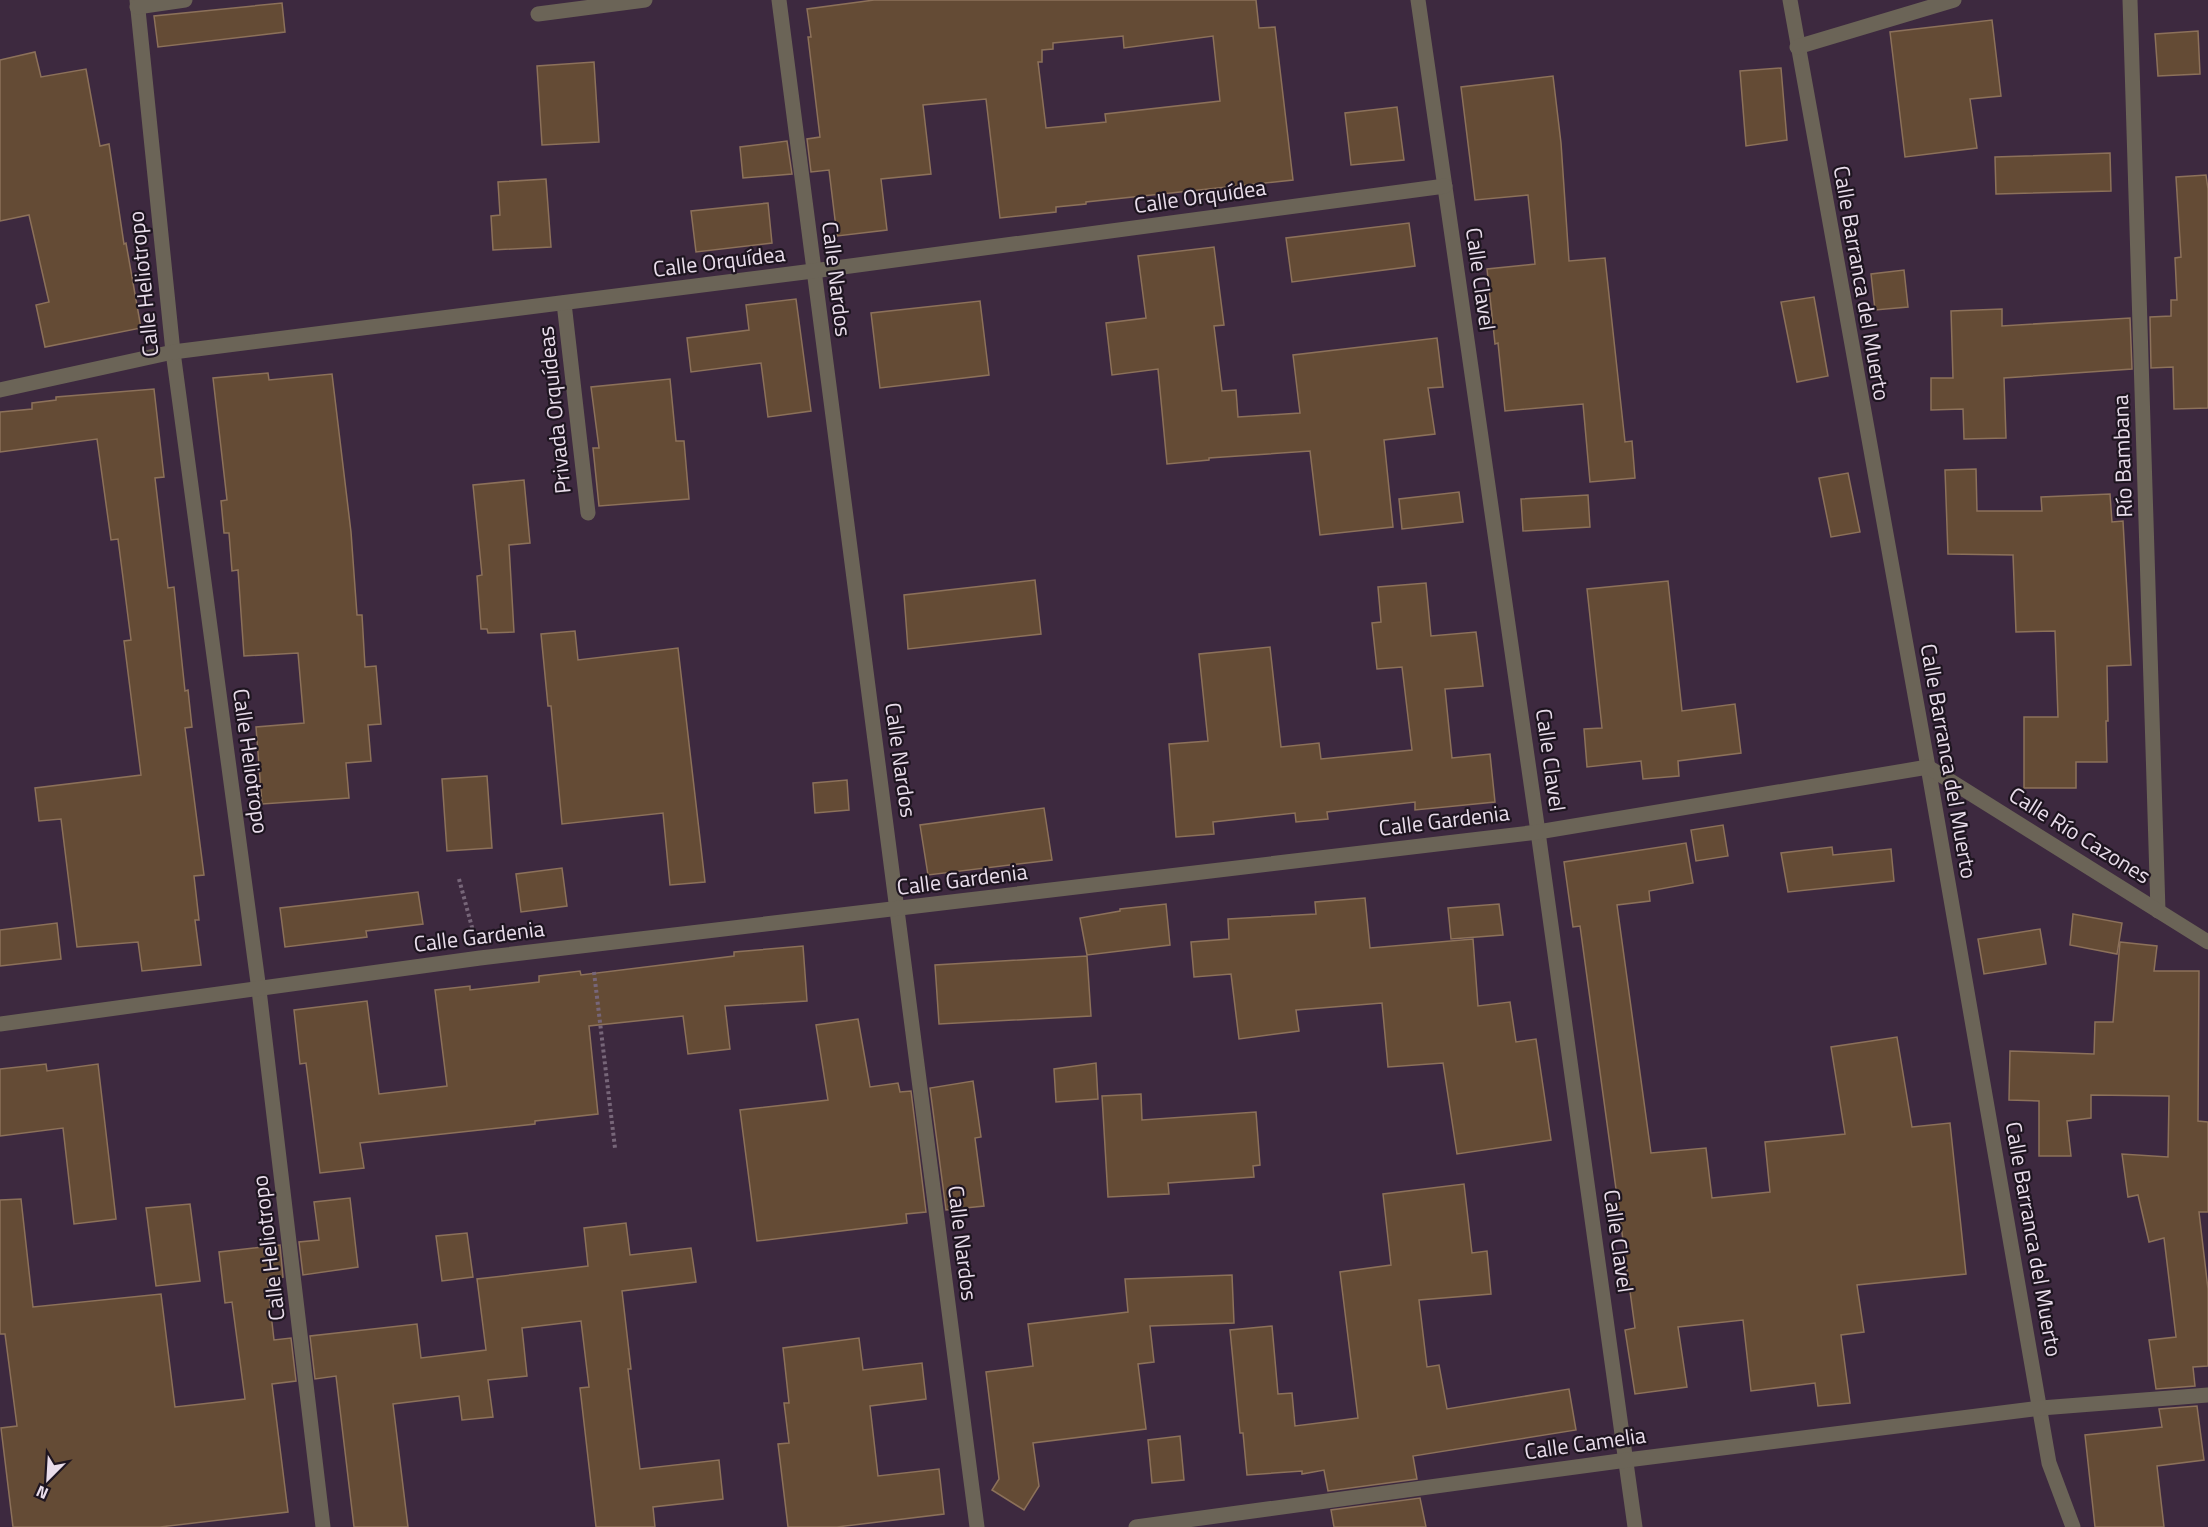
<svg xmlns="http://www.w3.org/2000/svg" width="2208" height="1527" font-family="'Titillium Web',sans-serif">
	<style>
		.building { fill: #644b35; stroke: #8c715a; stroke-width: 1.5; fill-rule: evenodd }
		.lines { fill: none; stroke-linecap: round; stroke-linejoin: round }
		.path { stroke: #776679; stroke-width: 4; stroke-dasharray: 3 3; stroke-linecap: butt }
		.minor { stroke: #6b6457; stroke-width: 15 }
		.labels { text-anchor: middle; stroke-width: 4.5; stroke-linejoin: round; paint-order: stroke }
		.street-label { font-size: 22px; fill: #e9ddeb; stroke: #1e1520 }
	</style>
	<rect width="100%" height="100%" fill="#3d293f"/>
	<g class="building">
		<path d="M874 0H1256L1259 28 1275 27 1293 180 1086 202V204L1056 207V212L1000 218 986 99 923 105 931 174 881 179 887 230 837 236 829 170 811 172 807 139 820 137 808 37H811L807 9ZM1123 36 1124 48 1213 36 1220 101 1105 114 1106 122 1046 128 1038 62H1042V50L1053 49V43Z"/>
		<polygon points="282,3 285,32 158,47 154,16"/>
		<polygon points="1992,20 2001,96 1970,99 1977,148 1905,157 1890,32"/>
		<polygon points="2198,31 2200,74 2158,76 2155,34"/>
		<polygon points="35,52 41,77 86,69 100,146 109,144 124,244 126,243 141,328 45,347 36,305 49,302 29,215 0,221 0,60"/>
		<polygon points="594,62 599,142 542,145 537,66"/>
		<polygon points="1781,68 1787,140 1746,146 1740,71"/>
		<polygon points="1553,76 1561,143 1569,261 1605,258 1625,442 1632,441 1635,478 1590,482 1583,404 1505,411 1498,343 1495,344 1487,269 1535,264 1528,195 1475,200 1461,87"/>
		<polygon points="1397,107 1404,160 1351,165 1345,113"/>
		<polygon points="787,141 792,174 743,178 740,147"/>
		<polygon points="2110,153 2111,191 1996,194 1995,157"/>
		<polygon points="2206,175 2208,189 2208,408 2174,409 2173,367 2151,368 2150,317 2171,316 2171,300 2177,300 2175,258 2181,257 2176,177"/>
		<polygon points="546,179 551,247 493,250 491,216 500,215 498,182"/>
		<polygon points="768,203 772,243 696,252 691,211"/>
		<polygon points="1409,223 1415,266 1292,282 1286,238"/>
		<polygon points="1214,247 1224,325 1214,326 1222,391 1236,390 1238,417 1300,413 1293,355 1437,338 1443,387 1428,388 1435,434 1384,440 1393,527 1320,535 1310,451 1209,458 1209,460 1167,464 1158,369 1112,375 1106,323 1146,318 1138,256"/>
		<polygon points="1904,270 1908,307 1875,310 1871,274"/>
		<polygon points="1814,297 1828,376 1797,382 1781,302"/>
		<polygon points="796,299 811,411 768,417 761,363 691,372 687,338 749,330 746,305"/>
		<polygon points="980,301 989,375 880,388 871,313"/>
		<polygon points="2002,309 2002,326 2130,318 2132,369 2004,378 2006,438 1964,439 1963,409 1931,410 1931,378 1953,378 1951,311"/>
		<polygon points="268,373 269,380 332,374 351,532 357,615 362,615 365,667 376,666 381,724 368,725 371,761 346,763 349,798 262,804 256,727 304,723 298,653 244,656 238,570 232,571 229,533 224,533 221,501 227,500 213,378"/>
		<polygon points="670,379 676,441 684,441 689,499 599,506 593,448 599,448 591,387"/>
		<polygon points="154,389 164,477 155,478 168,588 174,587 185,691 188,690 192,727 185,728 204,875 194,876 199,920 195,920 201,965 142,971 138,942 77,947 61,819 39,821 35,788 141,775 124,641 131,640 118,539 111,540 97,439 0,452 0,412 32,409 32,403 56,400 56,397"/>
		<polygon points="1976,469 1977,511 2042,511 2041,497 2110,494 2112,522 2123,521 2131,665 2107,666 2108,721 2106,721 2107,762 2076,762 2076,788 2024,788 2024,717 2058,717 2055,631 2016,632 2013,555 1948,554 1945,470"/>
		<polygon points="1848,473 1860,532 1831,537 1819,478"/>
		<polygon points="524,480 530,543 509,545 514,632 488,633 487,629 481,629 477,576 482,575 473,485"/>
		<polygon points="1459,492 1463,522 1402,529 1399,499"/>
		<polygon points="1588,495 1590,527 1523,531 1521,499"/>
		<polygon points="1035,580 1041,634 908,649 904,595"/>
		<polygon points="1668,581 1682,711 1735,704 1741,753 1678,761 1679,776 1643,779 1641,761 1587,767 1584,729 1602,728 1587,589"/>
		<polygon points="1426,583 1431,636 1476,632 1483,686 1445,689 1452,758 1490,754 1495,802 1415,810 1415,802 1327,812 1328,819 1296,822 1295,813 1213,822 1214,834 1176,837 1169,744 1208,741 1199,654 1270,647 1281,747 1319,743 1321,759 1412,750 1402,667 1377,669 1372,623 1381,622 1378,587"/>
		<polygon points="575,631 578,660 678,648 705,882 670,885 663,813 562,824 551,706 548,706 541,634"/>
		<polygon points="487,776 492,848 447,851 442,779"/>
		<polygon points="847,780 849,810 815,813 813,783"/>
		<polygon points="1044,808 1052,860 928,875 920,825"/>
		<polygon points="1723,825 1728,856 1696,861 1691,830"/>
		<polygon points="1686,843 1693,883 1649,891 1650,901 1617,905 1651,1153 1706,1148 1712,1198 1770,1192 1765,1142 1845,1134 1831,1047 1897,1037 1912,1127 1950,1123 1966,1274 1857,1285 1864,1332 1841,1335 1850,1403 1818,1406 1815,1383 1751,1391 1743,1320 1678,1327 1687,1387 1635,1394 1625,1330 1635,1328 1580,926 1573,927 1564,862"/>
		<polygon points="1832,847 1833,855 1891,849 1894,881 1788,892 1781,853"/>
		<polygon points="562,868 567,906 521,912 516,874"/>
		<polygon points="418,892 423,924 366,931 367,937 285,947 280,908"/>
		<polygon points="1365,898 1370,948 1473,939 1478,1006 1510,1002 1516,1042 1536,1039 1551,1140 1457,1154 1443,1063 1388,1067 1382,1003 1296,1010 1299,1031 1239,1039 1231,974 1194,977 1191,942 1229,939 1228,919 1316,914 1315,902"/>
		<polygon points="1166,904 1170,945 1087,955 1080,918 1120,911 1120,909"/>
		<polygon points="1499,904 1503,935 1451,939 1448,908"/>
		<polygon points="2073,914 2122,923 2117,954 2070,945"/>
		<polygon points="57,923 61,959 0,966 0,930"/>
		<polygon points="2040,929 2046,964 1984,974 1978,939"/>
		<polygon points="2120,942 2157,946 2154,971 2199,971 2198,1121 2208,1122 2208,1212 2199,1212 2208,1289 2208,1366 2193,1367 2195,1386 2156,1389 2149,1340 2176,1337 2164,1238 2149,1242 2138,1195 2128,1197 2122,1154 2168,1157 2169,1096 2091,1095 2091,1118 2067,1121 2071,1156 2039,1156 2039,1101 2009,1100 2010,1051 2094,1054 2095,1022 2113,1022"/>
		<polygon points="803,946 807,1001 725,1006 730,1049 688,1054 683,1016 589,1026 598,1114 535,1121 535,1124 360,1143 364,1168 320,1173 306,1063 300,1064 294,1010 367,1001 379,1094 447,1086 435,990 470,986 470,990 539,982 539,976 580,971 581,975 734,956 734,952"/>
		<polygon points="1087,956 1091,1016 939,1024 935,965"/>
		<polygon points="858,1019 870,1087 898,1083 900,1092 911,1091 926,1212 906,1214 907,1223 757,1241 740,1110 828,1100 816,1025"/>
		<polygon points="1096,1063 1098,1099 1056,1102 1054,1069"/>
		<polygon points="46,1064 47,1071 98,1064 116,1219 74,1224 63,1128 0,1136 0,1069"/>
		<polygon points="973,1081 981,1137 975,1138 984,1206 946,1210 930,1088"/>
		<polygon points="1141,1094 1142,1120 1256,1112 1260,1165 1253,1166 1254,1177 1168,1183 1169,1194 1108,1197 1102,1096"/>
		<polygon points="1464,1184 1472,1253 1487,1251 1491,1294 1419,1300 1427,1367 1439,1365 1447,1409 1569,1389 1576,1430 1413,1456 1417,1479 1328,1491 1324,1470 1302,1474 1302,1471 1247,1475 1243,1433 1240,1433 1230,1330 1272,1326 1278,1394 1292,1393 1295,1426 1358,1418 1340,1272 1391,1265 1383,1194"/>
		<polygon points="350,1198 358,1267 303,1275 299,1242 319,1240 314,1202"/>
		<polygon points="21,1199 33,1307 161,1294 175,1407 245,1399 232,1302 225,1303 219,1252 280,1245 283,1277 267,1279 274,1340 291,1338 296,1381 272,1384 288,1512 160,1527 13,1527 1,1428 17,1426 5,1334 0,1334 0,1200"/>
		<polygon points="190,1204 200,1281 156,1286 146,1208"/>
		<polygon points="626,1223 630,1255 691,1248 696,1282 622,1291 631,1369 628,1369 640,1469 719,1460 723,1499 653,1507 655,1527 596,1527 580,1388 589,1387 581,1321 522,1328 527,1376 488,1380 493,1417 462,1420 459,1396 393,1404 408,1527 354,1527 336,1376 315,1379 310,1336 417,1324 421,1358 486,1350 477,1279 588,1266 584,1228"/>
		<polygon points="467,1233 473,1277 442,1281 436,1236"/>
		<polygon points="1232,1275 1234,1323 1150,1326 1154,1362 1138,1364 1146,1429 1033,1443 1039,1486 1024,1510 992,1490 999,1479 986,1372 1033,1366 1028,1324 1128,1312 1125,1279"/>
		<polygon points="859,1338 863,1370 922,1363 926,1399 870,1406 878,1476 939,1469 944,1514 837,1527 788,1527 778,1444 789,1443 784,1403 789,1403 783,1348"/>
		<polygon points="2197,1406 2204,1460 2157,1466 2164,1527 2095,1527 2085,1435 2162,1427 2159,1409"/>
		<polygon points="1180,1436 1184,1480 1152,1483 1148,1440"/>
		<polygon points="1420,1498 1426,1527 1334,1527 1331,1510"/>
	</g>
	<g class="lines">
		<g class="path">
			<polyline points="459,879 473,931"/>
			<polyline points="594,972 615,1148"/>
		</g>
		<g class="minor">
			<polyline points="137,0 173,352 259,990 323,1527"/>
			<polyline points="779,0 977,1527"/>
			<polyline points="1418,0 1538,832 1635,1527"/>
			<polyline points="1790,0 1928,767 2049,1463 2073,1527"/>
			<polyline points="2130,0 2158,911"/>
			<polyline points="137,7 185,0"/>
			<polyline points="538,14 645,0"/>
			<polyline points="1797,47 1954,0"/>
			<polyline points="564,303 588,513"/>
			<polyline points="0,390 173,352 813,271 1445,186"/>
			<polyline points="0,1024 480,958 1538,832 1928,767 2208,942"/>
			<polyline points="1136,1527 1627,1460 2041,1408 2208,1395"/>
		</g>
	</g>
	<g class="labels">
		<g class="street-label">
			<text transform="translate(1200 196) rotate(-8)" y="8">Calle Orquídea</text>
			<text transform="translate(719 261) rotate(-7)" y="8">Calle Orquídea</text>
			<text transform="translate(837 279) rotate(83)" y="8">Calle Nardos</text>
			<text transform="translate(1481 279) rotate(82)" y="8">Calle Clavel</text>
			<text transform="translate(1862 283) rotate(80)" y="8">Calle Barranca del Muerto</text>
			<text transform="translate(143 284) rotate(-96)" y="8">Calle Heliotropo</text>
			<text transform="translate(554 410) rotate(-96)" y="8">Privada Orquídeas</text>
			<text transform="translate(2122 456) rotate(-92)" y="8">Río Bambana</text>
			<text transform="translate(901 760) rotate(82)" y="8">Calle Nardos</text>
			<text transform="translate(1551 760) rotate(82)" y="8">Calle Clavel</text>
			<text transform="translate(251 761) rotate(82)" y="8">Calle Heliotropo</text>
			<text transform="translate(1949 761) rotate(80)" y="8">Calle Barranca del Muerto</text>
			<text transform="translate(1444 820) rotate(-7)" y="8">Calle Gardenia</text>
			<text transform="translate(2080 835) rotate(32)" y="8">Calle Río Cazones</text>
			<text transform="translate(962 879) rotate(-7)" y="8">Calle Gardenia</text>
			<text transform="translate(479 936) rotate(-7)" y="8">Calle Gardenia</text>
			<text transform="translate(2034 1239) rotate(80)" y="8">Calle Barranca del Muerto</text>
			<text transform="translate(1619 1241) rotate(82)" y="8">Calle Clavel</text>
			<text transform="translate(963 1243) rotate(83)" y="8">Calle Nardos</text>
			<text transform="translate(268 1248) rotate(-97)" y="8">Calle Heliotropo</text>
			<text transform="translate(1585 1443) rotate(-8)" y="8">Calle Camelia</text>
		</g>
	</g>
	<g transform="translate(48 1479) rotate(204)" stroke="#1e1520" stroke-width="4.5" paint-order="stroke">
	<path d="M0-4.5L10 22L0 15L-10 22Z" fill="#e9ddeb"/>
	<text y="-9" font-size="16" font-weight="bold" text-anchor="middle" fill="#e9ddeb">N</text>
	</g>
</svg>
